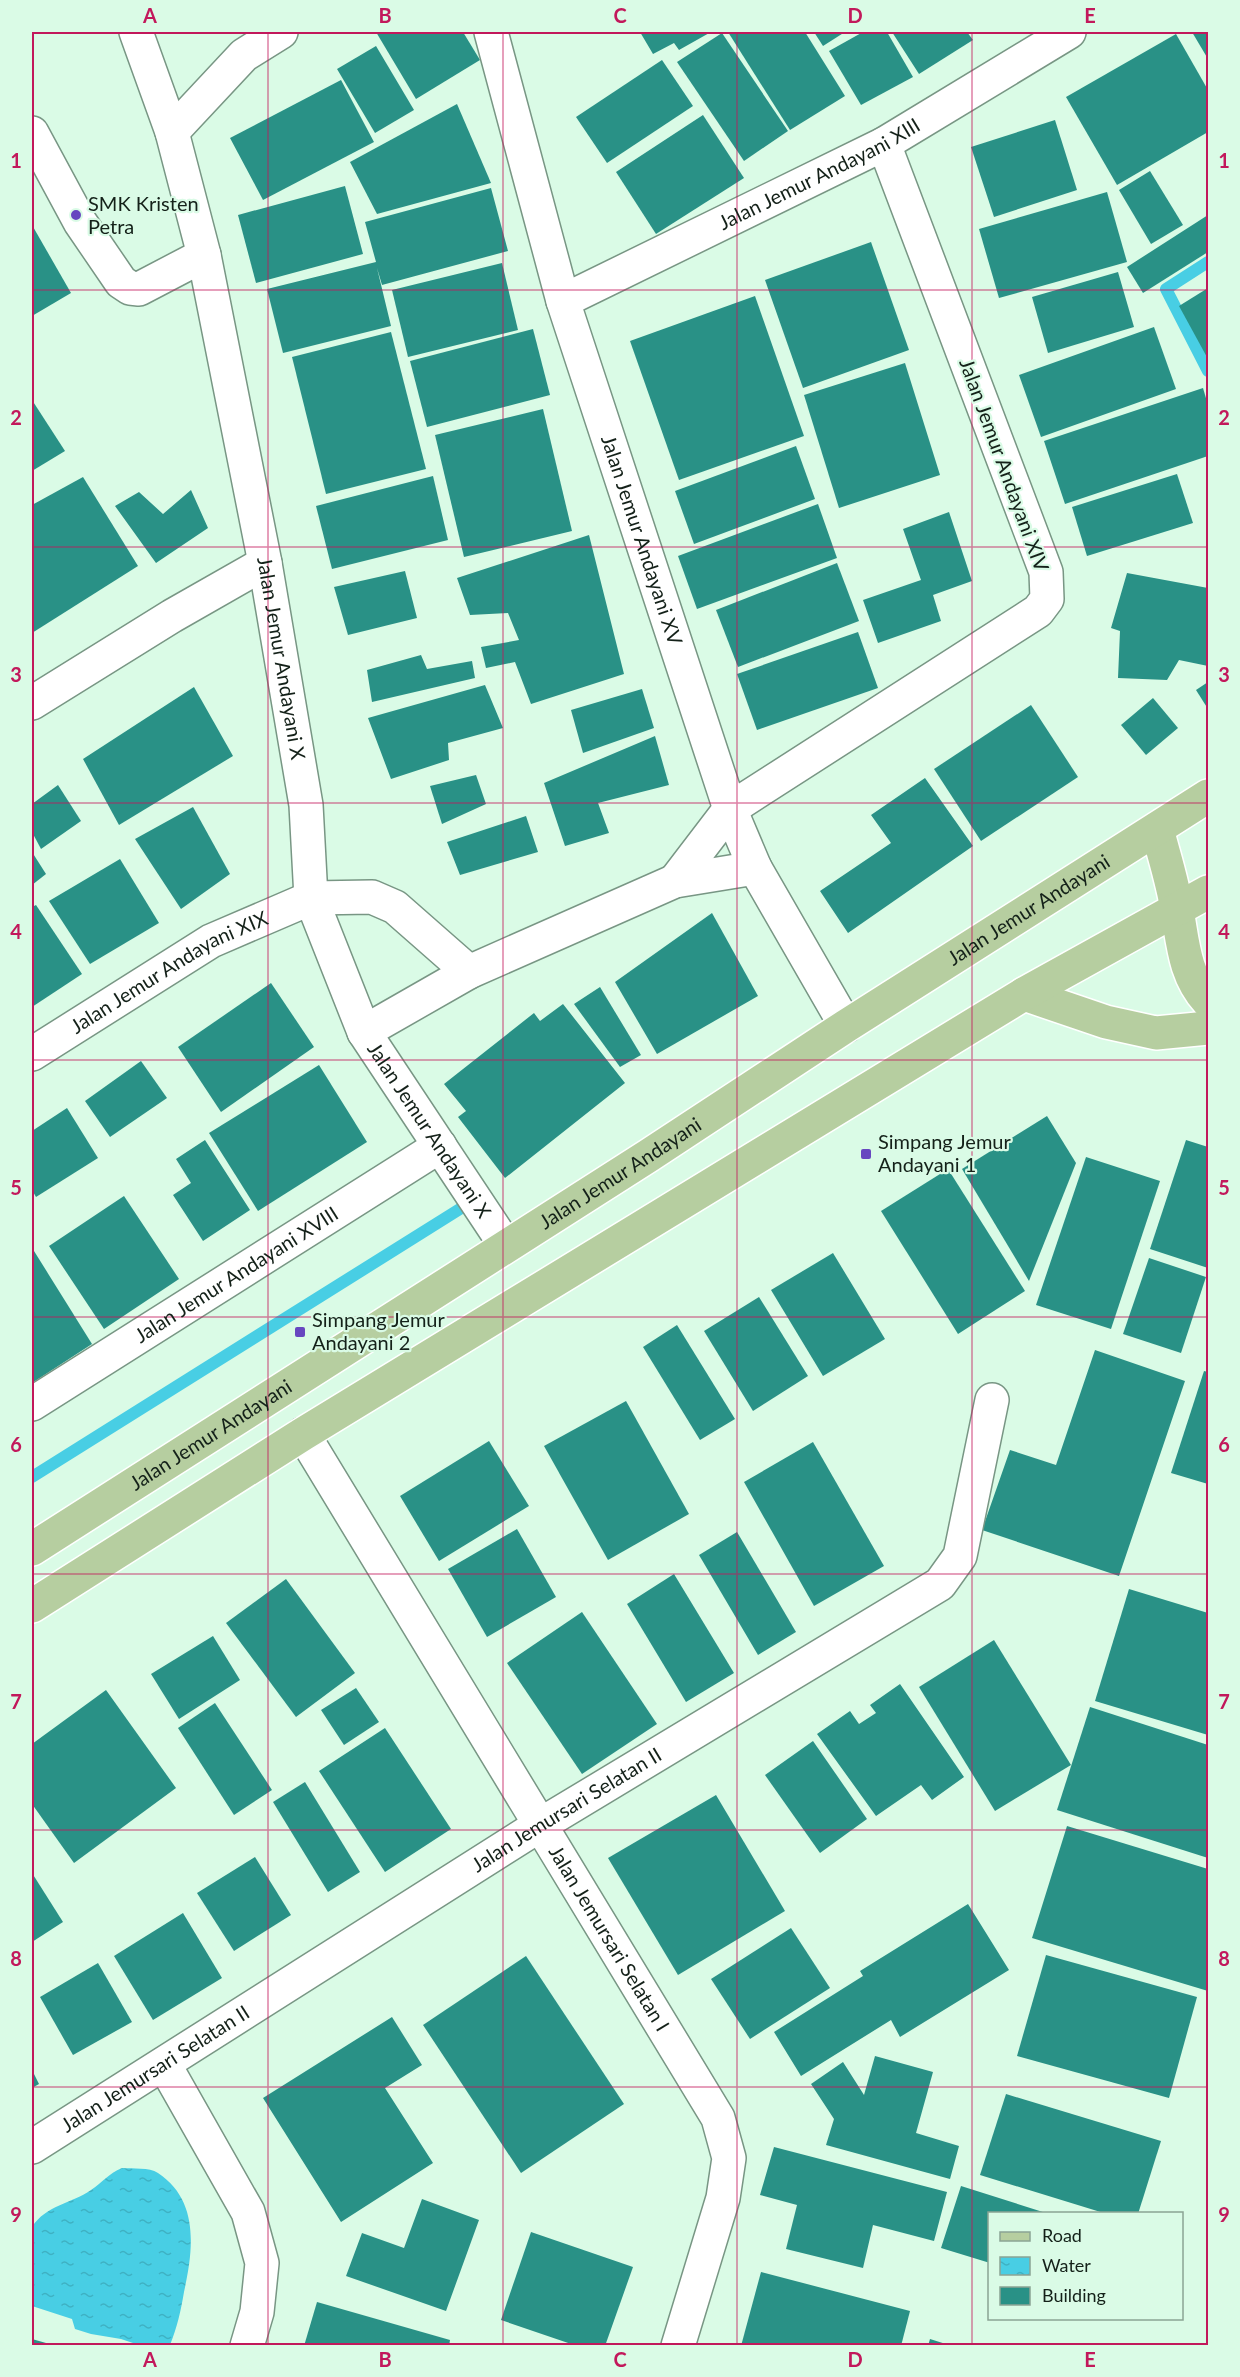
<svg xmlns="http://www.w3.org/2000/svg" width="1240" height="2377" font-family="Lato,sans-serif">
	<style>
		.water { fill: url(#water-ripples) }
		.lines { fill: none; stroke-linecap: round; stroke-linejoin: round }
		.stream { stroke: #48cee4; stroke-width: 12 }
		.building { fill: #299186 }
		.minor-casing { stroke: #789684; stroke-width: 36 }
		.major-casing { stroke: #fff; stroke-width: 36 }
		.minor { stroke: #fff; stroke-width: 33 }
		.major { stroke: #b6cea0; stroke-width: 33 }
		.grid { fill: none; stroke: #c2185b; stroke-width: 1.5; stroke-opacity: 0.55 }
		.poi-dot { fill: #6747c0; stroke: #dafbe6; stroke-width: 2 }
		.labels { text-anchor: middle; stroke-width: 4.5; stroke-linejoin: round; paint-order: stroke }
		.street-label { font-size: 20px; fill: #142119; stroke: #dafbe6 }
		.poi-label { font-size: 20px; fill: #142119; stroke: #dafbe6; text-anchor: start }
		.neatline { fill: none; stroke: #c2185b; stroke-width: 2 }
		.grid-label { font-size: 20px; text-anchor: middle; font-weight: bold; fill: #c2185b }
	</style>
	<defs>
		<pattern id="water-ripples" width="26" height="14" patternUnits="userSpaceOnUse" patternTransform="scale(1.5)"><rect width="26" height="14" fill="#48cee4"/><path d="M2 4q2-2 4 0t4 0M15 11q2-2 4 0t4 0" fill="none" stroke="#3eb1c3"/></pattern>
	</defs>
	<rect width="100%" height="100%" fill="#dafbe6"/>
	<path class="water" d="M122 2168C133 2169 149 2167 158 2173 200 2201 193 2250 184 2292 181 2310 177 2328 170 2345H139L121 2339 91 2334 75 2329 72 2319 32 2306V2227C46 2205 71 2204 91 2190 103 2182 108 2174 122 2168Z"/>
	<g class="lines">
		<g class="stream">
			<polyline points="1208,262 1166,289 1208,371"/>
			<polyline points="32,1477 463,1207"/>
		</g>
	</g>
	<g class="building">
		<polygon points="376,32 463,32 480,60 416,99"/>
		<polygon points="640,32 711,32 679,50 674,43 653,54"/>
		<polygon points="728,32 805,32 845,96 790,130"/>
		<polygon points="814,32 845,32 823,46"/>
		<polygon points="863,32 887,32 913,77 861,105 829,51"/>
		<polygon points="892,32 967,32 973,40 919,74"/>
		<polygon points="1192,32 1208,32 1208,59"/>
		<polygon points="722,33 788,131 744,161 677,62"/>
		<polygon points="1176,34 1208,90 1208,132 1117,185 1066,97"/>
		<polygon points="376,46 414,110 375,133 337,69"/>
		<polygon points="662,60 693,106 607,163 576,117"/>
		<polygon points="341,80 374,142 263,200 230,138"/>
		<polygon points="457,104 491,183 377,214 350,162"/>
		<polygon points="703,115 744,178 656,234 616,172"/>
		<polygon points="1055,120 1077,190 994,217 971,147"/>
		<polygon points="1150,171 1183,225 1151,244 1119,190"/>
		<polygon points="345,186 363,254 256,283 238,215"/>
		<polygon points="491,188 508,251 382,285 377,268 391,326 283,353 267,289 376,262 365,222"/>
		<polygon points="1107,192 1127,262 999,298 979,229"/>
		<polygon points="1208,215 1208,252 1143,293 1127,267"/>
		<polygon points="32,225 71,293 32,316"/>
		<polygon points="871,242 909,350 803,388 765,280"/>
		<polygon points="502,263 518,330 408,357 392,290"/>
		<polygon points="1118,272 1134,327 1048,353 1032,297"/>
		<polygon points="1208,288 1208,359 1179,306"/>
		<polygon points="755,296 804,436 679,480 630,341"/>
		<polygon points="1154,327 1176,389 1041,437 1019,375"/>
		<polygon points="533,329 550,395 427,427 410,361"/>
		<polygon points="391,332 426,469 326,494 292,357"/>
		<polygon points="905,363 940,475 839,508 804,395"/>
		<polygon points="1203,388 1208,405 1208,456 1065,504 1044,441"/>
		<polygon points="32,400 65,451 32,471"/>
		<polygon points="543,409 572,531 464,557 435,435"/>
		<polygon points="796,446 815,499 694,544 675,491"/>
		<polygon points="1177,474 1193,523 1087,556 1072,507"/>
		<polygon points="433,476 448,540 332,569 316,506"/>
		<polygon points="83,477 138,566 32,633 32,505"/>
		<polygon points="191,490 208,528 156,563 115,506 139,492 163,514"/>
		<polygon points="818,504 837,558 697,609 678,556"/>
		<polygon points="949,512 972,581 933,595 941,621 878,643 863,600 921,580 903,529"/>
		<polygon points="589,535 624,674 531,704 515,662 486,668 481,647 519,640 508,613 470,615 457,578"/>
		<polygon points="837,563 859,621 738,667 716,610"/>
		<polygon points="405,571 417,618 348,635 334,587"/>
		<polygon points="1127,573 1208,588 1208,666 1179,660 1167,680 1118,678 1120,631 1111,628"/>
		<polygon points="858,632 878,688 757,730 737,674"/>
		<polygon points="421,655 427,669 472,661 475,678 372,702 367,670"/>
		<polygon points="1208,682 1208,709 1196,690"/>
		<polygon points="485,685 503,728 448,743 449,760 391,779 368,718"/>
		<polygon points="194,687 233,756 119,825 83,759"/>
		<polygon points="642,689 654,728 583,753 571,710"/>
		<polygon points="1153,698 1178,728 1146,755 1121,725"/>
		<polygon points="1031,705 1078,777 981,841 934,769"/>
		<polygon points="655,736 669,785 598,803 609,833 565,846 544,783"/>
		<polygon points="476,775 486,804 442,824 430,786"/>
		<polygon points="925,778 973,846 848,933 820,891 891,843 871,815"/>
		<polygon points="58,785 81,821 41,849 32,832 32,804"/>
		<polygon points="193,807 230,874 181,909 135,839"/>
		<polygon points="526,816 538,852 460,875 447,842"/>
		<polygon points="32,852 46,874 32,885"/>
		<polygon points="120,859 159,923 90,964 49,901"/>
		<polygon points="36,905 82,974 32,1007 32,907"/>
		<polygon points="712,913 758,996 657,1054 615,982"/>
		<polygon points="271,983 314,1047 221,1112 178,1047"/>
		<polygon points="600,987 641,1055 620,1067 574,1004"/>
		<polygon points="563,1004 625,1083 505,1178 458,1117 466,1111 444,1084 534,1013 540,1021"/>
		<polygon points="141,1061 167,1098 110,1137 85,1101"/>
		<polygon points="319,1065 367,1142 258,1211 209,1133"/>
		<polygon points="67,1108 98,1158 36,1197 32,1190 32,1131"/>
		<polygon points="1047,1116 1076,1163 1029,1281 962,1169"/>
		<polygon points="205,1140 250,1210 203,1241 173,1195 191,1183 176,1159"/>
		<polygon points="1186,1140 1208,1147 1208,1268 1150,1249"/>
		<polygon points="1086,1157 1160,1181 1111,1329 1036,1305"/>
		<polygon points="948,1169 1025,1291 958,1334 881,1211"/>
		<polygon points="124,1196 179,1279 104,1329 49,1246"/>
		<polygon points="34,1251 92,1344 32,1383 32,1253"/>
		<polygon points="833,1253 885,1339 823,1376 771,1290"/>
		<polygon points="1149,1258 1206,1277 1181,1353 1123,1334"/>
		<polygon points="759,1297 808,1376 753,1411 704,1331"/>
		<polygon points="677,1325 735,1419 700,1440 643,1347"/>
		<polygon points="1095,1350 1185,1381 1119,1576 982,1530 1010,1450 1056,1465"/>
		<polygon points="1204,1371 1208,1372 1208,1484 1171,1473"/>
		<polygon points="626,1401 689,1514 608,1560 544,1446"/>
		<polygon points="489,1441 529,1506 439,1561 400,1496"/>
		<polygon points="813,1442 884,1566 814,1606 744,1482"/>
		<polygon points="517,1529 556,1597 487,1637 448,1569"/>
		<polygon points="737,1532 796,1632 758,1655 699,1555"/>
		<polygon points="674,1574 734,1673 686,1702 627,1604"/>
		<polygon points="286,1579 355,1673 296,1717 226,1623"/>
		<polygon points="1129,1589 1208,1613 1208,1735 1095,1701"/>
		<polygon points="582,1612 657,1724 582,1774 507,1663"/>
		<polygon points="213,1636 240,1680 179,1719 151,1674"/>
		<polygon points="994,1640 1071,1765 995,1811 919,1687"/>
		<polygon points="900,1684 964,1777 932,1800 921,1785 876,1816 817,1734 850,1711 859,1724 876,1713 870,1705"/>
		<polygon points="356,1688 379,1722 344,1745 321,1710"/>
		<polygon points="106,1690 176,1788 74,1863 32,1804 32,1744"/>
		<polygon points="215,1703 272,1790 234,1815 178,1728"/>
		<polygon points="1090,1707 1208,1745 1208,1858 1057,1810"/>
		<polygon points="385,1728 451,1829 385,1872 319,1771"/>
		<polygon points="813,1741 867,1819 820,1853 765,1775"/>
		<polygon points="305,1782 360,1872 328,1892 273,1802"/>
		<polygon points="716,1795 785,1911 678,1975 608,1858"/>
		<polygon points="1067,1826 1208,1869 1208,1991 1032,1938"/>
		<polygon points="255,1857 291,1915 234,1951 197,1893"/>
		<polygon points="32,1873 63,1922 32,1942"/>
		<polygon points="968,1904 1009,1970 900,2037 891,2020 801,2076 774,2032 863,1976 860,1971"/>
		<polygon points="183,1913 222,1978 153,2020 114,1956"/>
		<polygon points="791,1928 830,1988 750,2039 711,1979"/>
		<polygon points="1046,1955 1197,1997 1169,2098 1017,2056"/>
		<polygon points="526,1956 624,2104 521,2173 423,2025"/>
		<polygon points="98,1963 132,2022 73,2055 40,1997"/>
		<polygon points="392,2017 422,2065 385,2088 433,2163 341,2222 263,2098"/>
		<polygon points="875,2056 933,2072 916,2133 959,2146 950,2179 826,2145 834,2119 811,2084 843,2062 864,2095"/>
		<polygon points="32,2070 39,2084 32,2088"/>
		<polygon points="1006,2094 1161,2141 1138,2214 1107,2214 980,2175"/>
		<polygon points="774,2147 947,2192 934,2241 873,2225 863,2268 786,2249 797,2205 760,2195"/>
		<polygon points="961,2186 1046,2213 1045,2214 990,2214 990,2263 941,2248"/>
		<polygon points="422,2199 479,2220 446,2311 346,2276 362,2233 404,2248"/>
		<polygon points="531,2232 633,2267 605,2346 577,2346 501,2320"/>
		<polygon points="761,2272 910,2311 901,2346 741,2346"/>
		<polygon points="317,2302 450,2340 449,2346 304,2346"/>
		<polygon points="32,2339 53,2345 53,2346 32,2346"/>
		<polygon points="930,2339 949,2345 949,2346 928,2346"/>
	</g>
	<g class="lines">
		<g class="minor-casing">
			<g id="minor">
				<path id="s1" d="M136 32 172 132 204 255 265 563 306 805 311 898 364 1032 506 1246"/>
				<path id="s2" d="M491 32 563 301 730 809 755 868 846 1026"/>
				<polyline points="172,132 244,55 281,32"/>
				<polyline points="32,133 80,222 121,282 130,288 139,289 204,255"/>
				<path id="s3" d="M563 301 884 144 1069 32"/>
				<polyline points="32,703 172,616 265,563"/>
				<polyline points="675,881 730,809 1038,611 1047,599 1046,572 884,144"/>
				<polyline points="364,1032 469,972 675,881 755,868"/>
				<path id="s4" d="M32 1054 211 941 311 898 372 897 395 907 469 972"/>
				<path id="s5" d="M32 1404 440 1146"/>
				<path id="s6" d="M303 1434 718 2118 729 2158 723 2198 678 2346"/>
				<polyline points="164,2064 248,2212 262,2263 257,2312 247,2346"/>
				<path id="s7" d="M32 2147 540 1825 940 1584 960 1556 992 1400"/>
			</g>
		</g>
		<g class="major-casing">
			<g id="major">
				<path d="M1157 829C1164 856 1173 883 1177 910 1183 942 1184 975 1208 1001"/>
				<polyline points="1024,994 1106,1022 1156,1033 1208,1028"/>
				<path id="s8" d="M32 1549 648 1156 846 1026 1208 796"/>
				<polyline points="32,1606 303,1434 1024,994 1208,892"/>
			</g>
		</g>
		<use href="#minor" class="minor"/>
		<use href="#major" class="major"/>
	</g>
	<path class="grid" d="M268 32V2346M503 32V2346M737 32V2346M972 32V2346M32 290H1208M32 547H1208M32 803H1208M32 1060H1208M32 1317H1208M32 1574H1208M32 1830H1208M32 2087H1208"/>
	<g class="poi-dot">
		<circle cx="76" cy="215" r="6"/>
		<rect x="860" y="1148" width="12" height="12" rx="3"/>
		<rect x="294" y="1326" width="12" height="12" rx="3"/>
	</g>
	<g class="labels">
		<g class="street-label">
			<text dy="7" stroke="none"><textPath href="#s3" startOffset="286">Jalan Jemur Andayani XIII</textPath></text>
			<text transform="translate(1004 465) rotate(70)" y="7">Jalan Jemur Andayani XIV</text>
			<text dy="7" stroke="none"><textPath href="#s2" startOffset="530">Jalan Jemur Andayani XV</textPath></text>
			<text dy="7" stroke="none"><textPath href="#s1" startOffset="644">Jalan Jemur Andayani X</textPath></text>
			<text dy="7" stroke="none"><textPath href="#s8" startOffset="1184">Jalan Jemur Andayani</textPath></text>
			<text dy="7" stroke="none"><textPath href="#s4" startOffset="160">Jalan Jemur Andayani XIX</textPath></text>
			<text dy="7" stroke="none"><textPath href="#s1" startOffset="1148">Jalan Jemur Andayani X</textPath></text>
			<text dy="7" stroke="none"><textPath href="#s8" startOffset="698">Jalan Jemur Andayani</textPath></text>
			<text dy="7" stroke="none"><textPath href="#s5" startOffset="242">Jalan Jemur Andayani XVIII</textPath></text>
			<text dy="7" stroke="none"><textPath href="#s8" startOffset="212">Jalan Jemur Andayani</textPath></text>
			<text dy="7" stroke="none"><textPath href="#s7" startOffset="632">Jalan Jemursari Selatan II</textPath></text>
			<text dy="7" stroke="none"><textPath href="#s6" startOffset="590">Jalan Jemursari Selatan I</textPath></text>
			<text dy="7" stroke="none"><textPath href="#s7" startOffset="146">Jalan Jemursari Selatan II</textPath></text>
		</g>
		<g class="poi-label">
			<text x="88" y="211">SMK Kristen<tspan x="88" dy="23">Petra</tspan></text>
			<text x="878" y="1149">Simpang Jemur<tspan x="878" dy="23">Andayani 1</tspan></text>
			<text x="312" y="1327">Simpang Jemur<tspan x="312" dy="23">Andayani 2</tspan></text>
		</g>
	</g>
	<rect width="1240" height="2377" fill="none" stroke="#dafbe6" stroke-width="66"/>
	<rect x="988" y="2212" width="195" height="108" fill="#dafbe6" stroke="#8ba494" stroke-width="1.5"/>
	<rect x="1000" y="2232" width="30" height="9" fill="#b6cea0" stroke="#8ba494" stroke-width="1.5"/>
	<text x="1042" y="2242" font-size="18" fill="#142119">Road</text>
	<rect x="1000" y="2257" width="30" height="18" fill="url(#water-ripples)" stroke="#8ba494" stroke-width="1.5"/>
	<text x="1042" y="2272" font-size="18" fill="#142119">Water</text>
	<rect x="1000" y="2287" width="30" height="18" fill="#299186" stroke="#8ba494" stroke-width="1.5"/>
	<text x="1042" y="2302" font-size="18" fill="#142119">Building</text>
	<rect x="33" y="33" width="1174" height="2311" class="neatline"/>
	<g class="grid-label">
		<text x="150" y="23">A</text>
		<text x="385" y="23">B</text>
		<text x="620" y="23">C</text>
		<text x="855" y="23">D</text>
		<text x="1090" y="23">E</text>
		<text x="16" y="168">1</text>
		<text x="1224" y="168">1</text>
		<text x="16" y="425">2</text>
		<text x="1224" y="425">2</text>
		<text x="16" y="682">3</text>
		<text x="1224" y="682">3</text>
		<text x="16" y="939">4</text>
		<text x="1224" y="939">4</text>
		<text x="16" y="1195">5</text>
		<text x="1224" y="1195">5</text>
		<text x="16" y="1452">6</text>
		<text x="1224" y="1452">6</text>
		<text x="16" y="1709">7</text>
		<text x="1224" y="1709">7</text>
		<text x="16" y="1966">8</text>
		<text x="1224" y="1966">8</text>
		<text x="16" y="2222">9</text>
		<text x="1224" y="2222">9</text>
		<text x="150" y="2367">A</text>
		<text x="385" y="2367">B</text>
		<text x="620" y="2367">C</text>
		<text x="855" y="2367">D</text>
		<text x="1090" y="2367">E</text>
	</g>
</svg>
